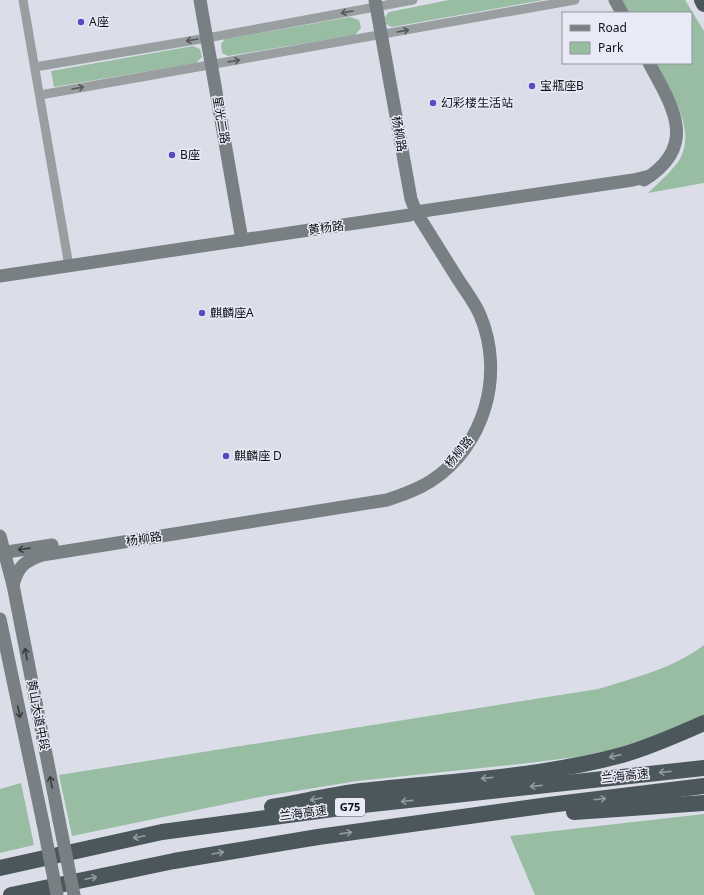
<svg xmlns="http://www.w3.org/2000/svg" width="704" height="895" font-family="'Noto Sans','Noto Sans SC',sans-serif">
	<style>
		.green { fill: #98bda2 }
		.lines { fill: none; stroke-linecap: round; stroke-linejoin: round }
		.street { stroke: #999fa1; stroke-width: 9 }
		.secondary { stroke: #788083; stroke-width: 13 }
		.highway { stroke: #4c575c; stroke-width: 16 }
		.secondary-bridge { stroke: #788083; stroke-width: 13 }
		.oneway { stroke: #54585a }
		.oneway2 { stroke: #393d40 }
		.oneway3 { stroke: #929aa2 }
		.poi-dot { fill: #5a49c2; stroke: #e8ebf7; stroke-width: 1.5 }
		.labels { text-anchor: middle; stroke-width: 3; stroke-linejoin: round; paint-order: stroke }
		.shield { fill: #e8ebf7; stroke: #505258; stroke-width: 1 }
		.shield-label { font-size: 11px; font-weight: bold; fill: #0f1014 }
		.poi-label { font-size: 12px; fill: #0f1014; stroke: #e8ebf7; text-anchor: start }
		.street-label { font-size: 12px; fill: #0f1014; stroke: #e8ebf7 }
	</style>
	<rect width="100%" height="100%" fill="#dbdee9"/>
	<g class="green">
		<polygon points="449,0 543,0 392,27 386,24 385,17 389,12"/>
		<path d="M620 0H685L704 31V183L648 193C658 183 669 174 678 162 699 132 670 90 655 63H691V13H627Z"/>
		<polygon points="350,17 359,20 361,28 355,35 228,56 222,53 221,44 225,39"/>
		<polygon points="193,46 200,49 202,57 196,63 54,87 51,71"/>
		<path d="M704 645V715L668 732 620 748 577 757 520 764 357 781 265 796 72 836 59 775 598 689C634 678 674 668 704 645Z"/>
		<polygon points="21,783 34,845 0,853 0,789"/>
		<polygon points="704,814 704,895 535,895 510,836"/>
	</g>
	<g class="lines">
		<g class="street">
			<polyline points="23,0 69,266"/>
			<polyline points="35,67 207,38 413,0"/>
			<polyline points="40,95 575,0"/>
		</g>
		<g class="secondary">
			<polyline points="200,0 242,240"/>
			<polyline points="615,0 622,13"/>
			<path d="M644 180C699 146 673 107 649 63"/>
			<polyline points="0,276 410,215 416,212 633,180 650,176"/>
			<polyline points="0,536 13,585 59,820"/>
			<polyline points="0,553 52,545"/>
			<path d="M13 585C18 567 24 561 42 555L387 500C402 495 417 490 431 481 485 446 505 374 480 315 474 301 464 289 456 276 443 255 429 233 416 212L411 199 375 0"/>
			<polyline points="0,619 43,823"/>
		</g>
		<g class="highway">
			<polyline points="702,0 704,4"/>
			<path d="M272 807C301 802 331 795 361 791 448 781 537 778 622 755 650 747 677 735 704 723"/>
			<polyline points="574,812 704,803"/>
			<polyline points="0,868 162,832 363,805 704,768"/>
			<polyline points="11,895 174,861 318,837 549,805 704,786"/>
		</g>
		<g class="secondary-bridge">
			<polyline points="59,820 74,895"/>
			<polyline points="43,823 57,895"/>
		</g>
	</g>
	<defs><path id="oneway-shaft" d="M-6 0H5M1.5-3L5.5 0L1.5 3" fill="none" stroke-width="1.6" stroke-linecap="round" stroke-linejoin="round"/></defs>
	<g class="oneway">
		<use href="#oneway-shaft" transform="translate(347 12) rotate(170)"/>
		<use href="#oneway-shaft" transform="translate(403 31) rotate(-10)"/>
		<use href="#oneway-shaft" transform="translate(192 40) rotate(170)"/>
		<use href="#oneway-shaft" transform="translate(234 61) rotate(-10)"/>
		<use href="#oneway-shaft" transform="translate(78 88) rotate(-10)"/>
	</g>
	<g class="oneway2">
		<use href="#oneway-shaft" transform="translate(24 549) rotate(172)"/>
		<use href="#oneway-shaft" transform="translate(26 654) rotate(-101)"/>
		<use href="#oneway-shaft" transform="translate(19 712) rotate(78)"/>
		<use href="#oneway-shaft" transform="translate(51 782) rotate(-101)"/>
	</g>
	<g class="oneway3">
		<use href="#oneway-shaft" transform="translate(615 756) rotate(167)"/>
		<use href="#oneway-shaft" transform="translate(665 772) rotate(174)"/>
		<use href="#oneway-shaft" transform="translate(487 778) rotate(174)"/>
		<use href="#oneway-shaft" transform="translate(536 786) rotate(174)"/>
		<use href="#oneway-shaft" transform="translate(316 799) rotate(170)"/>
		<use href="#oneway-shaft" transform="translate(600 799) rotate(-7)"/>
		<use href="#oneway-shaft" transform="translate(407 801) rotate(174)"/>
		<use href="#oneway-shaft" transform="translate(346 833) rotate(-8)"/>
		<use href="#oneway-shaft" transform="translate(139 837) rotate(168)"/>
		<use href="#oneway-shaft" transform="translate(218 853) rotate(-10)"/>
		<use href="#oneway-shaft" transform="translate(91 878) rotate(-12)"/>
	</g>
	<g class="poi-dot">
		<circle cx="81" cy="22" r="4"/>
		<circle cx="532" cy="86" r="4"/>
		<circle cx="433" cy="103" r="4"/>
		<circle cx="172" cy="155" r="4"/>
		<circle cx="202" cy="313" r="4"/>
		<circle cx="226" cy="456" r="4"/>
	</g>
	<g class="labels">
		<rect class="shield" x="335" y="798" width="30" height="18" rx="3"/>
		<g class="shield-label">
			<text x="350" y="811">G75</text>
		</g>
		<g class="poi-label">
			<text x="89" y="26">A座</text>
			<text x="540" y="90">宝瓶座B</text>
			<text x="441" y="107">幻彩楼生活站</text>
			<text x="180" y="159">B座</text>
			<text x="210" y="317">麒麟座A</text>
			<text x="234" y="460">麒麟座 D</text>
		</g>
		<g class="street-label">
			<text transform="translate(221 120) rotate(80)" y="4">星光二路</text>
			<text transform="translate(399 134) rotate(80)" y="4">杨柳路</text>
			<text transform="translate(326 228) rotate(-8)" y="4">黄杨路</text>
			<text transform="translate(459 452) rotate(-51)" y="4">杨柳路</text>
			<text transform="translate(144 539) rotate(-9)" y="4">杨柳路</text>
			<text transform="translate(38 715) rotate(79)" y="4">黄山大道中段</text>
			<text transform="translate(625 776) rotate(-6)" y="4">兰海高速</text>
			<text transform="translate(303 813) rotate(-7)" y="4">兰海高速</text>
		</g>
	</g>
	<rect x="562" y="12" width="130" height="52" fill="#e8ebf7" stroke="#91939c"/>
	<rect x="570" y="25" width="20" height="6" fill="#788083" stroke="#91939c"/>
	<text x="598" y="32" font-size="12" fill="#0f1014">Road</text>
	<rect x="570" y="42" width="20" height="12" fill="#98bda2" stroke="#91939c"/>
	<text x="598" y="52" font-size="12" fill="#0f1014">Park</text>
</svg>
